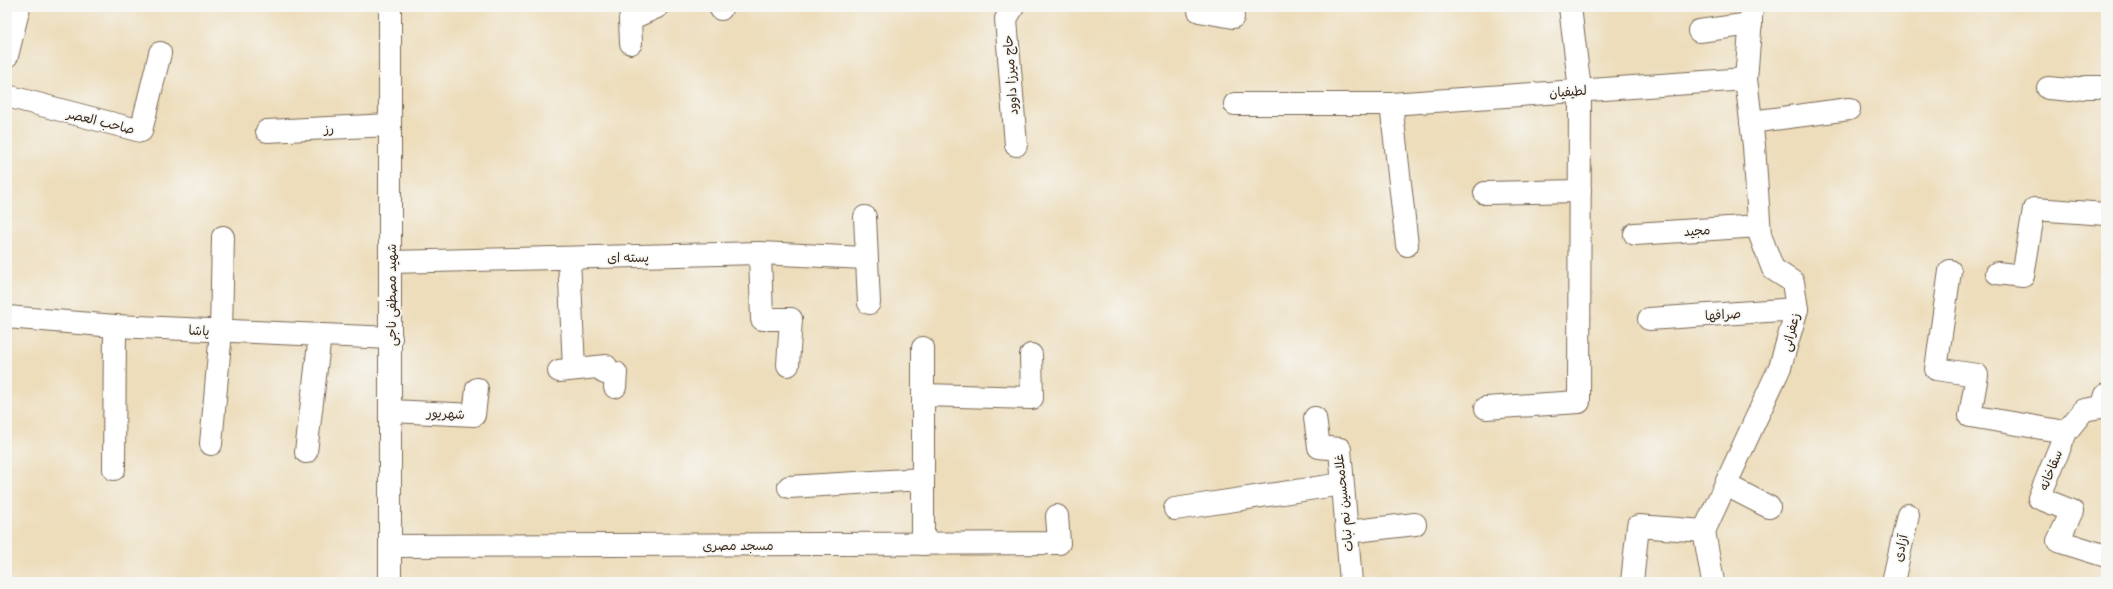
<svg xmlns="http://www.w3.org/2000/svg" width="2113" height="589" font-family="Mynerve,'Playpen Sans Arabic',sans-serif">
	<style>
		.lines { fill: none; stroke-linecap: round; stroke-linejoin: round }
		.minor-casing { stroke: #796955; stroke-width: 24 }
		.minor { stroke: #fff; stroke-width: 22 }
		.labels { text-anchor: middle; stroke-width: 3.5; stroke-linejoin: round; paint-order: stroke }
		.street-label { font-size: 13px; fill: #3b2a1e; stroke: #f6f6f2 }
	</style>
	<rect width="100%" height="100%" fill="#f6f6f2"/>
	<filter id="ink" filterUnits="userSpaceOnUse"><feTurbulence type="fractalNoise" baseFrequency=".025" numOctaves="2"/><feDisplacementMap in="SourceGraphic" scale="8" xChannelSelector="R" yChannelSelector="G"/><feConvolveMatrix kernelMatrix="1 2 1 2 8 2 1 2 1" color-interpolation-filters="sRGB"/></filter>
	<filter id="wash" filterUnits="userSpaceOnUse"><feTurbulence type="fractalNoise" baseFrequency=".012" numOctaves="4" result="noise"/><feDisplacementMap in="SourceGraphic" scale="16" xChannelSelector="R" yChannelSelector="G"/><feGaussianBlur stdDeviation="0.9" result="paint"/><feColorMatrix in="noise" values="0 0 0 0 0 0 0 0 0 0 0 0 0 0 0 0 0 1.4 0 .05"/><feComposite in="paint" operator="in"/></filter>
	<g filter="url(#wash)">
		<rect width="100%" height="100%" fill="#edddbb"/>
	</g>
	<g filter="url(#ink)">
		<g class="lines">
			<g class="minor-casing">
				<g id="minor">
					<polyline points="390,7 390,582"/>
					<polyline points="1013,7 1006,19 1016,145"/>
					<polyline points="1199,7 1199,11 1233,17"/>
					<polyline points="721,9 721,7"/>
					<polyline points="1699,31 1751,24"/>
					<polyline points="631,43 630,19 657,7"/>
					<polyline points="7,56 19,7"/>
					<polyline points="2048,88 2071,90 2086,87 2106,87"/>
					<polyline points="7,96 141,131 160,53"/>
					<polyline points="1235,104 1391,104 1746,79"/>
					<polyline points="1391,104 1407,245"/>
					<polyline points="1751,122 1849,109"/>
					<polyline points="267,131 390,125"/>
					<polyline points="1485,193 1580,191"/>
					<polyline points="865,217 869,303"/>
					<polyline points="1635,234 1759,226"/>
					<polyline points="760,253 762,319 791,319 788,365"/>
					<polyline points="569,258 574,369"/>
					<polyline points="391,262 760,253 865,258"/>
					<polyline points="1950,271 1936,369 1977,375 1970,416 2066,432"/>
					<polyline points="1997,273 2023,276 2034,209 2106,214"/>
					<polyline points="7,317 115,326 391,338"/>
					<polyline points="1649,319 1797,309"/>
					<polyline points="559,371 606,366 605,373 616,373 615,387"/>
					<polyline points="923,395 1032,398 1031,355"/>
					<polyline points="2106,395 2102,407 2084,410 2066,432 2039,498 2072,511 2058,541 2106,556"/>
					<polyline points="1486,408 1579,402 1580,90 1570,7"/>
					<polyline points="391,411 474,415 477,389"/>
					<polyline points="1315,418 1319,447 1340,449 1351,582"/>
					<polyline points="211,444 221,331 223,237"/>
					<polyline points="306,452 320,335"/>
					<polyline points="114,469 115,326"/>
					<polyline points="1726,485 1769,507"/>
					<polyline points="789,487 923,479"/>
					<polyline points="1175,509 1342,484"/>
					<polyline points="1704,531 1713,582"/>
					<polyline points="1347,532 1415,524"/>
					<polyline points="923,544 923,348"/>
					<polyline points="390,546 1059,543 1057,516"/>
					<polyline points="1632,582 1638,526 1704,531 1780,367 1797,309 1793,282 1773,269 1760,235 1754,146 1746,79 1752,7"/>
					<polyline points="1893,582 1908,515"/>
				</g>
			</g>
			<use href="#minor" class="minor"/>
		</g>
	</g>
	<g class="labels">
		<g class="street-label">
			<text transform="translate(1010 75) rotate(-94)" y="5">حاج میرزا داوود</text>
			<text transform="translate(1568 91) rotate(-4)" y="5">لطیفیان</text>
			<text transform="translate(101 121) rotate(14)" y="5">صاحب العصر</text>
			<text transform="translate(329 128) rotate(-3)" y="5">رز</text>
			<text transform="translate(1697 230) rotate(-4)" y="5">مجید</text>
			<text transform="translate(628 257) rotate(-1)" y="5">پسته ای</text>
			<text transform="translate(391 295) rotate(-90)" y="5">شهید مصطفی ناجی</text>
			<text transform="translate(1723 314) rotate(-4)" y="5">صرافها</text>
			<text transform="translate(199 330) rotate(3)" y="5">پاشا</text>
			<text transform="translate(1790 332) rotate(-76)" y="5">زعفرانی</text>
			<text transform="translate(446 413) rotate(3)" y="5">شهریور</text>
			<text transform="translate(2050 470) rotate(-68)" y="5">سقاخانه</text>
			<text transform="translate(1343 503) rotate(-96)" y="5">غلامحسین نم نبات</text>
			<text x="738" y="550">مسجد مصری</text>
			<text transform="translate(1900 548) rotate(-78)" y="5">آزادی</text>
		</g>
	</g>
	<rect width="2113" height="589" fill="none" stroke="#f6f6f2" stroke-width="24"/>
</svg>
